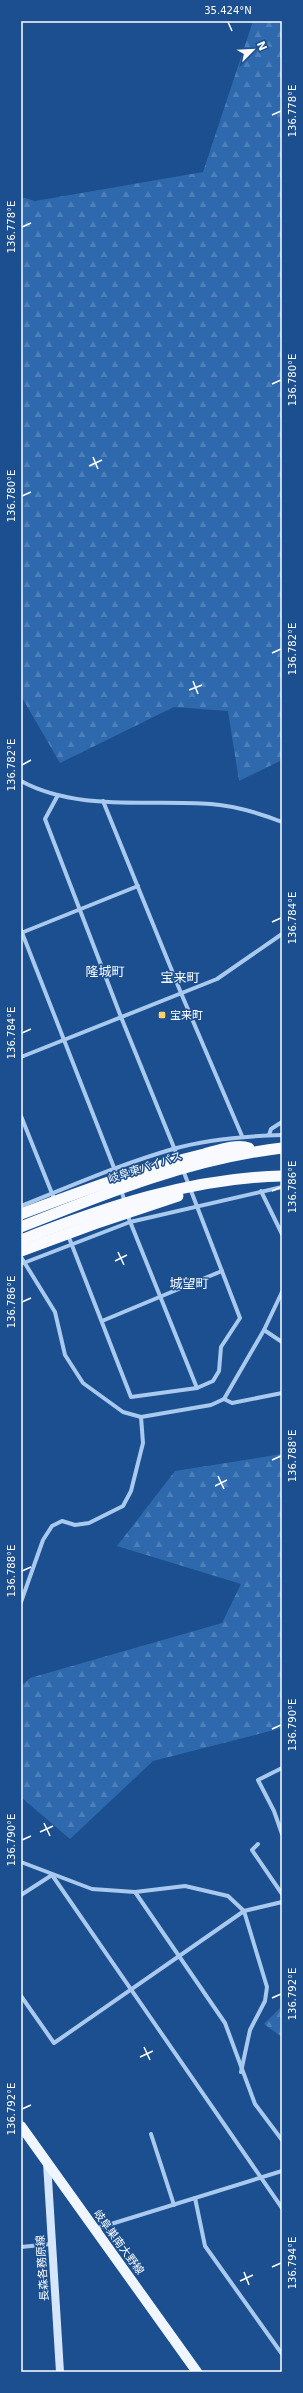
<svg xmlns="http://www.w3.org/2000/svg" width="303" height="2393" font-family="'DejaVu Sans','Noto Sans JP',sans-serif">
	<style>
		.forest { fill: url(#forest-firs) }
		.lines { fill: none; stroke-linecap: round; stroke-linejoin: round }
		.minor { stroke: #a9c9ee; stroke-width: 4 }
		.secondary { stroke: #d6e6fa; stroke-width: 8 }
		.primary { stroke: #f0f6ff; stroke-width: 10 }
		.trunk { stroke: #f8faff; stroke-width: 11 }
		.ticks { fill: none; stroke: #fff; stroke-width: 1.5 }
		.poi-dot { fill: #ffd166; stroke: #1b4f8f; stroke-width: 1.5 }
		.labels { text-anchor: middle; stroke-width: 3; stroke-linejoin: round; paint-order: stroke }
		.poi-label { font-size: 11px; fill: #fff; stroke: #1b4f8f; text-anchor: start }
		.street-label { font-size: 11px; fill: #fff; stroke: #1b4f8f }
		.quarter-label { font-size: 13px; fill: #fff; stroke: #1b4f8f }
		.neatline { fill: none; stroke: #fff; stroke-width: 1.5 }
		.ticks-label { font-size: 10px; text-anchor: middle; fill: #fff }
	</style>
	<defs>
		<pattern id="forest-firs" width="22" height="20" patternUnits="userSpaceOnUse"><rect width="22" height="20" fill="#2e69ad"/><path d="M5 1l3.5 6h-7zM16 11l3.5 6h-7z" fill="#4d80b9"/></pattern>
	</defs>
	<rect width="100%" height="100%" fill="#1b4f8f"/>
	<g class="forest">
		<polygon points="253,21 282,21 282,760 239,781 228,711 174,707 60,763 21,696 21,197 35,201 203,172"/>
		<polygon points="282,1454 282,1728 153,1761 70,1839 21,1797 21,1686 30,1678 222,1623 241,1584 117,1546 175,1471"/>
		<polygon points="282,2006 282,2037 264,2024"/>
	</g>
	<g class="lines">
		<g class="minor">
			<path d="M21 781C78 812 149 799 211 804 236 806 259 813 282 822"/>
			<polyline points="58,795 45,819 121,1017 179,1160"/>
			<polyline points="103,801 181,993 242,1136"/>
			<polyline points="21,930 118,1178"/>
			<polyline points="21,933 138,886"/>
			<polyline points="21,1057 217,979 282,934"/>
			<polyline points="21,1116 55,1201"/>
			<polyline points="269,1135 271,1129 282,1122"/>
			<polyline points="121,1189 125,1203"/>
			<polyline points="261,1191 282,1234"/>
			<path d="M21 1206C71 1186 121 1164 173 1149 208 1139 246 1136 282 1135"/>
			<polyline points="127,1214 197,1388"/>
			<polyline points="68,1235 131,1397 197,1388 213,1381 219,1371 221,1347 240,1318 183,1170"/>
			<polyline points="21,1257 55,1312 65,1355 83,1383 123,1412 141,1417 211,1405 224,1399 264,1330 282,1292"/>
			<polyline points="21,1264 130,1222 282,1187"/>
			<polyline points="102,1321 222,1271"/>
			<polyline points="264,1330 282,1342"/>
			<polyline points="224,1399 232,1403 282,1393"/>
			<polyline points="21,1602 43,1540 52,1526 62,1521 75,1525 89,1523 123,1506 131,1491 143,1443 141,1417"/>
			<polyline points="282,1768 258,1780 274,1811 282,1834"/>
			<polyline points="258,1844 252,1850 282,1894"/>
			<polyline points="21,1862 92,1889 135,1892 185,1886 228,1896 244,1911 267,1987 265,2001 250,2030 241,2072"/>
			<polyline points="52,1875 282,2208"/>
			<polyline points="135,1892 225,2023 255,2104 282,2140"/>
			<polyline points="21,1895 52,1875"/>
			<polyline points="21,1996 54,2043 244,1911 282,1902"/>
			<polyline points="151,2134 174,2205"/>
			<polyline points="195,2198 205,2246 282,2354"/>
			<polyline points="95,2229 282,2171"/>
			<polyline points="21,2247 51,2244"/>
		</g>
		<polyline class="secondary" points="47,2163 60,2372"/>
		<polyline class="primary" points="21,2126 197,2372"/>
		<g class="trunk">
			<path d="M21 1214C82 1191 141 1169 204 1154 216 1151 237 1143 249 1148"/>
			<path d="M21 1227C106 1193 190 1159 282 1148"/>
			<path d="M21 1240C105 1207 191 1178 282 1176"/>
			<polyline points="21,1251 94,1224 178,1196"/>
		</g>
	</g>
	<path class="ticks" d="M228 22 232 31M272 115 281 111M22 227 31 223M272 384 281 380M93 457 98 469M89 466 102 460M22 496 31 492M272 653 281 649M193 681 198 694M189 690 202 685M22 765 31 760M272 922 281 918M22 1033 31 1029M272 1191 281 1187M118 1252 124 1265M115 1261 127 1255M22 1302 31 1298M272 1460 281 1456M218 1476 224 1489M215 1486 227 1480M22 1571 31 1567M272 1729 281 1725M44 1823 50 1836M40 1832 53 1826M22 1840 31 1836M272 1998 281 1994M144 2047 150 2060M140 2057 153 2051M22 2109 31 2105M272 2267 281 2263M244 2272 249 2285M240 2281 253 2275"/>
	<rect class="poi-dot" x="158" y="1011" width="8" height="8" rx="2"/>
	<g class="labels">
		<g class="poi-label">
			<text x="170" y="1019">宝来町</text>
		</g>
		<g class="street-label">
			<text transform="translate(145 1167) rotate(-18)" y="4">岐阜東バイパス</text>
			<text transform="translate(119 2242) rotate(54)" y="4">岐阜巣南大野線</text>
			<text transform="translate(42 2268) rotate(-94)" y="4">長森各務原線</text>
		</g>
		<g class="quarter-label">
			<text x="105" y="976">隆城町</text>
			<text x="180" y="982">宝来町</text>
			<text x="189" y="1288">城望町</text>
		</g>
	</g>
	<rect width="303" height="2393" fill="none" stroke="#1b4f8f" stroke-width="44"/>
	<g transform="translate(253 50) rotate(66)" stroke="#1b4f8f" stroke-width="3" paint-order="stroke">
	<path d="M0-3L7 15L0 10L-7 15Z" fill="#ffffff"/>
	<text y="-6" font-size="11" font-weight="bold" text-anchor="middle" fill="#ffffff">N</text>
	</g>
	<rect x="22" y="22" width="259" height="2349" class="neatline"/>
	<g class="ticks-label">
		<text x="228" y="14">35.424°N</text>
		<text transform="translate(292 111) rotate(-90)" y="4">136.778°E</text>
		<text transform="translate(11 227) rotate(-90)" y="4">136.778°E</text>
		<text transform="translate(292 380) rotate(-90)" y="4">136.780°E</text>
		<text transform="translate(11 496) rotate(-90)" y="4">136.780°E</text>
		<text transform="translate(292 649) rotate(-90)" y="4">136.782°E</text>
		<text transform="translate(11 765) rotate(-90)" y="4">136.782°E</text>
		<text transform="translate(292 918) rotate(-90)" y="4">136.784°E</text>
		<text transform="translate(11 1033) rotate(-90)" y="4">136.784°E</text>
		<text transform="translate(292 1187) rotate(-90)" y="4">136.786°E</text>
		<text transform="translate(11 1302) rotate(-90)" y="4">136.786°E</text>
		<text transform="translate(292 1456) rotate(-90)" y="4">136.788°E</text>
		<text transform="translate(11 1571) rotate(-90)" y="4">136.788°E</text>
		<text transform="translate(292 1725) rotate(-90)" y="4">136.790°E</text>
		<text transform="translate(11 1840) rotate(-90)" y="4">136.790°E</text>
		<text transform="translate(292 1994) rotate(-90)" y="4">136.792°E</text>
		<text transform="translate(11 2109) rotate(-90)" y="4">136.792°E</text>
		<text transform="translate(292 2263) rotate(-90)" y="4">136.794°E</text>
	</g>
</svg>
